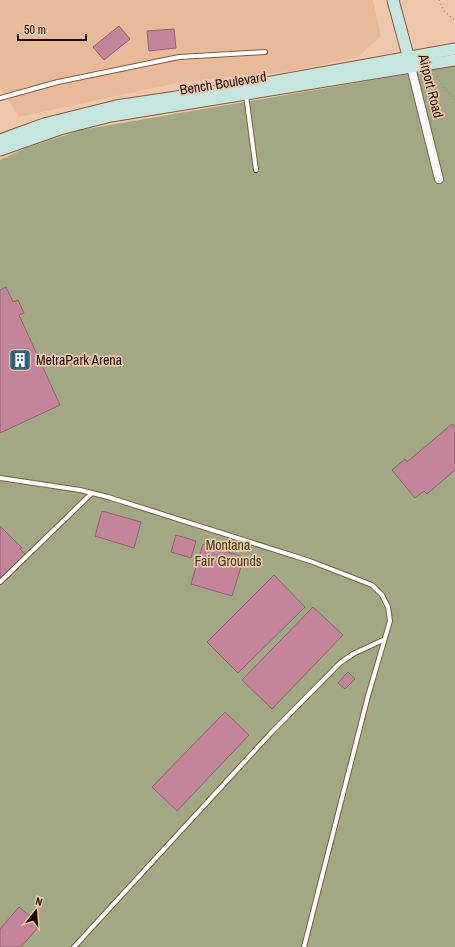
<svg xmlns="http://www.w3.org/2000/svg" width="455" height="947" font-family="'Archivo Narrow',sans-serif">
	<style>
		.built { fill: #e8ba99 }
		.green { fill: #a1a883 }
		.building { fill: #c4859b; stroke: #8f6473 }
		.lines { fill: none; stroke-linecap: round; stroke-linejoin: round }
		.lane-casing { stroke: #7f5c43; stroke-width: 6 }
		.street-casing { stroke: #7f5c43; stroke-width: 10 }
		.secondary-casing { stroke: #7f5c43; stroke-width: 13 }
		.path { stroke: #aa8b75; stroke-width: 1.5; stroke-dasharray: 1 3; stroke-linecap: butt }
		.lane { stroke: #fff; stroke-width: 4 }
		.street { stroke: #fff; stroke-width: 8 }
		.secondary { stroke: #c5e5de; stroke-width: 11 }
		.labels { text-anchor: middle; stroke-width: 3.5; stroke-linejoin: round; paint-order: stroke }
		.street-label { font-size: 14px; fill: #190c04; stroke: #eec6aa }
		.poi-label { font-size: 14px; fill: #190c04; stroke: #eec6aa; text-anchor: start }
		.park-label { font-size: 14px; fill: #3b4113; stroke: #eec6aa }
	</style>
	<rect width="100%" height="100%" fill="#eec6aa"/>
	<polygon class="built" points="0,0 373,0 381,36 358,57 292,71 181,82 19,117 0,87"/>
	<polygon class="green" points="455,66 455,947 0,947 0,160 26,148 81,130"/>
	<g class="building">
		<polygon points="119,26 130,39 104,60 93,47"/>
		<polygon points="174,29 176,48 149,51 147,31"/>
		<polygon points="6,287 13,302 18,300 24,313 19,315 60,405 0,433 0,290"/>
		<polygon points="452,424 455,427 455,470 427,494 424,491 415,498 392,470 405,459 407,462"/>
		<polygon points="102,511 141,522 134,548 95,536"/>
		<polygon points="0,526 22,548 20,549 26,555 0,580"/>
		<polygon points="176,535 196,541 191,558 171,552"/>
		<polygon points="203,544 244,557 232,596 191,584"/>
		<polygon points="274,575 305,607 238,673 207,642"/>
		<polygon points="313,607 343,635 272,709 242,680"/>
		<polygon points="348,672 355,679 345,689 338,683"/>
		<polygon points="225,712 249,735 177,811 152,787"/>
		<polygon points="19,907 40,925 21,947 0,947 0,929"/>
	</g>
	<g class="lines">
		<g class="lane-casing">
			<g id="lane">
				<polyline points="246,95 256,170"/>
				<polyline points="0,98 58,82 179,57 265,52"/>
				<polyline points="0,478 80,490 108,497 310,561 372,585 382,595 388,607 390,621 368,696 304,947"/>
				<polyline points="0,582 92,493"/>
				<polyline points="74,947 270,734 340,663 353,654 383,640"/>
			</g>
		</g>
		<g class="street-casing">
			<polyline id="street" points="411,67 439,179"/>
		</g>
		<g class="secondary-casing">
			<g id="secondary">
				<polyline points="393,0 410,63"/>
				<polyline points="0,140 44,124 116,106 244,87 455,49"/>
				<polyline points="0,150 60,129 111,116 455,60"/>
			</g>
		</g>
		<g class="path">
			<polyline points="439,0 444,11 455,21"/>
			<polyline points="435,73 444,88 455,100"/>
		</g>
		<use href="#lane" class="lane"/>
		<use href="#street" class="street"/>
		<use href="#secondary" class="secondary"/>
	</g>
	<defs>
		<g id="building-square" transform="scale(1.15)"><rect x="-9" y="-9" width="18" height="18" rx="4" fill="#30627f" stroke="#eec6aa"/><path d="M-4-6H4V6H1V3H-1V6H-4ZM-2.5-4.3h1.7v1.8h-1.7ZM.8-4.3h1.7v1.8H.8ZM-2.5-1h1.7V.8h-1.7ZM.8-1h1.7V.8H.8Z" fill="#fff"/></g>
	</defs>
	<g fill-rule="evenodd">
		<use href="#building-square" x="20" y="360"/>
	</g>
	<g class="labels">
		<g class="street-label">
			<text transform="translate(223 83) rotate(-9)" y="5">Bench Boulevard</text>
			<text transform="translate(431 86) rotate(76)" y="5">Airport Road</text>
		</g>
		<g class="poi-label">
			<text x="36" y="365">MetraPark Arena</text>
		</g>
		<g class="park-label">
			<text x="228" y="550">Montana<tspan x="228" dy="16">Fair Grounds</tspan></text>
		</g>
	</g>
	<g transform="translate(36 911) rotate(17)" stroke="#eec6aa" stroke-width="3" paint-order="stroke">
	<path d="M0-3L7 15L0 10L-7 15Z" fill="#190c04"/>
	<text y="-6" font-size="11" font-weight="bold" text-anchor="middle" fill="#190c04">N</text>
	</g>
	<path d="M18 34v6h68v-6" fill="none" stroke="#190c04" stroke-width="2"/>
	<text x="24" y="34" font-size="12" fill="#190c04" stroke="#eec6aa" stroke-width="3" paint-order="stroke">50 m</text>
</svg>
